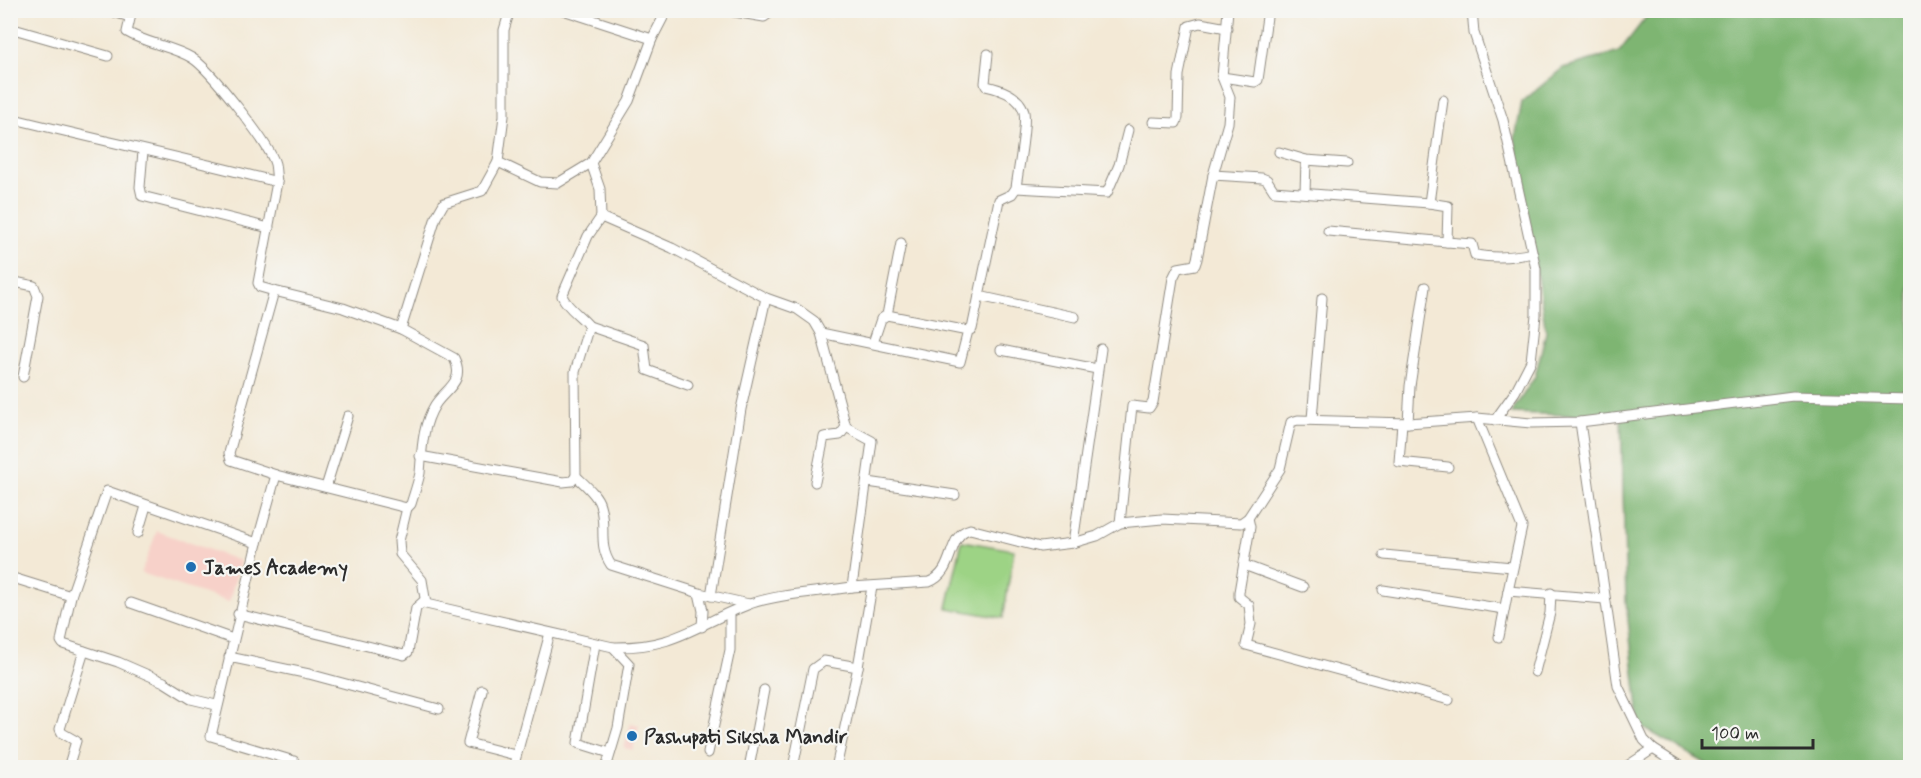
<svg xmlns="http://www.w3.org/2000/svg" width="1921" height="778" font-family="Mynerve,sans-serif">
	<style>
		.built { fill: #f7d1c9 }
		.green { fill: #9dd385; stroke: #647f58; stroke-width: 1.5 }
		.forest { fill: #7eb572; stroke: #54704e; stroke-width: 1.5 }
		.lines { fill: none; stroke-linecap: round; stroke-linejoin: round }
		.minor-casing { stroke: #8f8a80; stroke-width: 11 }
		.minor { stroke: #fff; stroke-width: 9 }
		.poi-dot { fill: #1f6fb2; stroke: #f6f6f2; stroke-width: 2 }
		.labels { text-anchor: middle; stroke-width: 4.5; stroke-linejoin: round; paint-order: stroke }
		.poi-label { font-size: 20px; font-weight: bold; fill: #2b2b2b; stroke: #f6f6f2; text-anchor: start }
	</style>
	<rect width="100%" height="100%" fill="#f6f6f2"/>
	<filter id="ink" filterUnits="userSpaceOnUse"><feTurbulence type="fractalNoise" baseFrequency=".0167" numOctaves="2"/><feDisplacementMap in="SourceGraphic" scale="12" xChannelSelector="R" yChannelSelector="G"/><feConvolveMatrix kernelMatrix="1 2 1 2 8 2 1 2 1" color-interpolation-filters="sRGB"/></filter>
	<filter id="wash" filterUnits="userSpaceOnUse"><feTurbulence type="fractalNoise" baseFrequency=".008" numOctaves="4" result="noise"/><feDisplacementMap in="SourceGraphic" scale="24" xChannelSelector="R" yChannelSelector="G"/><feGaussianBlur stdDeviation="1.35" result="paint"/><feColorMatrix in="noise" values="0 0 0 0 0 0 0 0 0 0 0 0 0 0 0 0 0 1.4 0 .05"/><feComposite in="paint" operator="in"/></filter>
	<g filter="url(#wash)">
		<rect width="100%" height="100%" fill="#f3e9d6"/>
		<g class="built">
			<polygon points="157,531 240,561 229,602 141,573"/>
			<polygon points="631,723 639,725 633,750 624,748"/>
		</g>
		<polygon class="green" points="962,541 1014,550 1003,618 947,608"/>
		<polygon class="forest" points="1651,11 1910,11 1910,767 1712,767 1640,726 1626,602 1621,417 1511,413 1535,377 1546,332 1515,139 1522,102 1563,68 1619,52"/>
	</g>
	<g filter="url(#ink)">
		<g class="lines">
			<g class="minor-casing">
				<g id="minor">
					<polyline points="107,10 130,17"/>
					<path d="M132 10 127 32C147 44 172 46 192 58 209 68 270 145 275 164 276 169 276 176 277 182"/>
					<polyline points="510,10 504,30 504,116 498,162 540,182 558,183 591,163"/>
					<polyline points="563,10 652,39"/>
					<path d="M667 10 652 39 629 101 591 163 600 189 601 217 588 236 562 296C568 309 580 315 589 326L575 372 576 476C584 484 597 494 600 505 607 527 597 544 611 565L699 593 749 604"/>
					<polyline points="723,10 764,17 774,10"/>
					<polyline points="1472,10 1474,33 1503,120 1536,269 1536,315 1531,361 1515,392 1495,420"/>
					<polyline points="10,28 108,56"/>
					<polyline points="1222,77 1255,82 1258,80 1268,10"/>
					<path d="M1443 100 1429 203 1448 206 1447 242 1472 244 1475 255C1493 258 1515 257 1532 253"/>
					<path d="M10 118C99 140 188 159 277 182L258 283 260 287 274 291"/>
					<polyline points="1153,122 1176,123 1178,118 1179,75 1189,26 1200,23 1227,28"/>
					<polyline points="143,151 140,187 142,196 269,228"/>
					<polyline points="1279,152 1306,160 1347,163"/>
					<polyline points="1213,175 1262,178 1267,180 1274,191 1429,203"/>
					<polyline points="1016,188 1107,193 1119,165 1128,130"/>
					<polyline points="1305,193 1306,160"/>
					<path d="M601 217 672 248 766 298 797 309 814 321 821 333 846 427 872 441 852 587 929 582C956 572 946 535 970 529L1040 547 1073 543 1097 536 1120 523 1162 519 1241 523 1248 518 1280 469 1291 422 1298 420 1408 423 1477 418 1531 423 1580 422 1793 396 1910 399"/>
					<polyline points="1328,231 1447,242"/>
					<polyline points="10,281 34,286 38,296 23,377"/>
					<path d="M274 291 343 308 401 329 454 358C466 382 445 389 435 405 422 426 422 450 420 473 418 483 414 494 411 504L407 508 276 475 231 460 229 453Z"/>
					<polyline points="979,296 1075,317"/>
					<polyline points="887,315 901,243"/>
					<polyline points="589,326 644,345 647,370 688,385"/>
					<polyline points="401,329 436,217 444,203 482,191 498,162"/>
					<path d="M821 333 960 362 968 331 972 329 999 200 1012 194 1016 188C1018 170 1027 127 1024 112 1020 96 1000 89 986 86L985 83 988 54"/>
					<polyline points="873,343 881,319 887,315 968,331"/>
					<polyline points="1001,350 1097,369"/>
					<polyline points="1477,418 1522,527 1508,591"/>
					<polyline points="1312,419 1322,298"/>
					<polyline points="1580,422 1618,686 1644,740 1653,749 1683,768"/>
					<polyline points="1402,423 1399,462 1448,467"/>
					<polyline points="1408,423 1410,386 1425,287"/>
					<polyline points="420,456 563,482 572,481 576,476"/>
					<polyline points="815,482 824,437 840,435 846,427"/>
					<polyline points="868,482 955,495"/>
					<polyline points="326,487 348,416"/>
					<polyline points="407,508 399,541 400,554 422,580 426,604 613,647 629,664 618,728 606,768"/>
					<polyline points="1248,518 1250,527 1239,592 1239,597 1249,605 1251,624 1246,645 1449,700"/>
					<polyline points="1120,523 1132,406 1149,408 1153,402 1173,278 1178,268 1195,265 1197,259 1213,175 1228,123 1230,97 1222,77 1228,10"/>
					<polyline points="138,533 146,506"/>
					<polyline points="257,543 211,736 294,761 296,768"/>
					<polyline points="1073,543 1101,349"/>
					<polyline points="1384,555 1512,567"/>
					<polyline points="1244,565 1303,587"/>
					<polyline points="10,577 71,596 107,491 257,543 276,475"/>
					<polyline points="1383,590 1504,609"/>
					<polyline points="699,593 703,611 702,627"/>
					<polyline points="71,596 61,641 63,644 118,662 164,682 191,699 216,705"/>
					<polyline points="711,596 741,409 766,298"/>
					<polyline points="131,603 233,639"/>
					<polyline points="238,614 404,655 408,652 416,608 424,601"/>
					<polyline points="1499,637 1508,591 1605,599"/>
					<polyline points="595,644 578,743 610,753"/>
					<path d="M613 647C676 648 693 626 747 605 775 594 822 592 852 587"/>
					<polyline points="229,657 309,674 439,709"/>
					<polyline points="1535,672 1550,613 1551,593"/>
					<polyline points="482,690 468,743 515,755"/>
					<polyline points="708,753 730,650 730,614"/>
					<polyline points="68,768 76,741 62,733 60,729 84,651"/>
					<polyline points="513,768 550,633"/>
					<polyline points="749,768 764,690"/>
					<polyline points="793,768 813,669 824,661 858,667"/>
					<polyline points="836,768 858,667 872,587"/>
					<polyline points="1624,768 1653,749"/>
				</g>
			</g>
			<use href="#minor" class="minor"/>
		</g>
	</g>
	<g class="poi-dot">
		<circle cx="191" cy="567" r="6"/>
		<circle cx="632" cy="736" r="6"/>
	</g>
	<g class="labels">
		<g class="poi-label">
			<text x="203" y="574">James Academy</text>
			<text x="644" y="743">Pashupati Siksha Mandir</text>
		</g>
	</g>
	<rect width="1921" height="778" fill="none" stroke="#f6f6f2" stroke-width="36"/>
	<path d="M1702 739v9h111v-9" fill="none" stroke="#2b2b2b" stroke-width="3"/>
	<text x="1711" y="739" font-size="18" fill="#2b2b2b" stroke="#f6f6f2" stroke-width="4.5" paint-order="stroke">100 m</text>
</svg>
